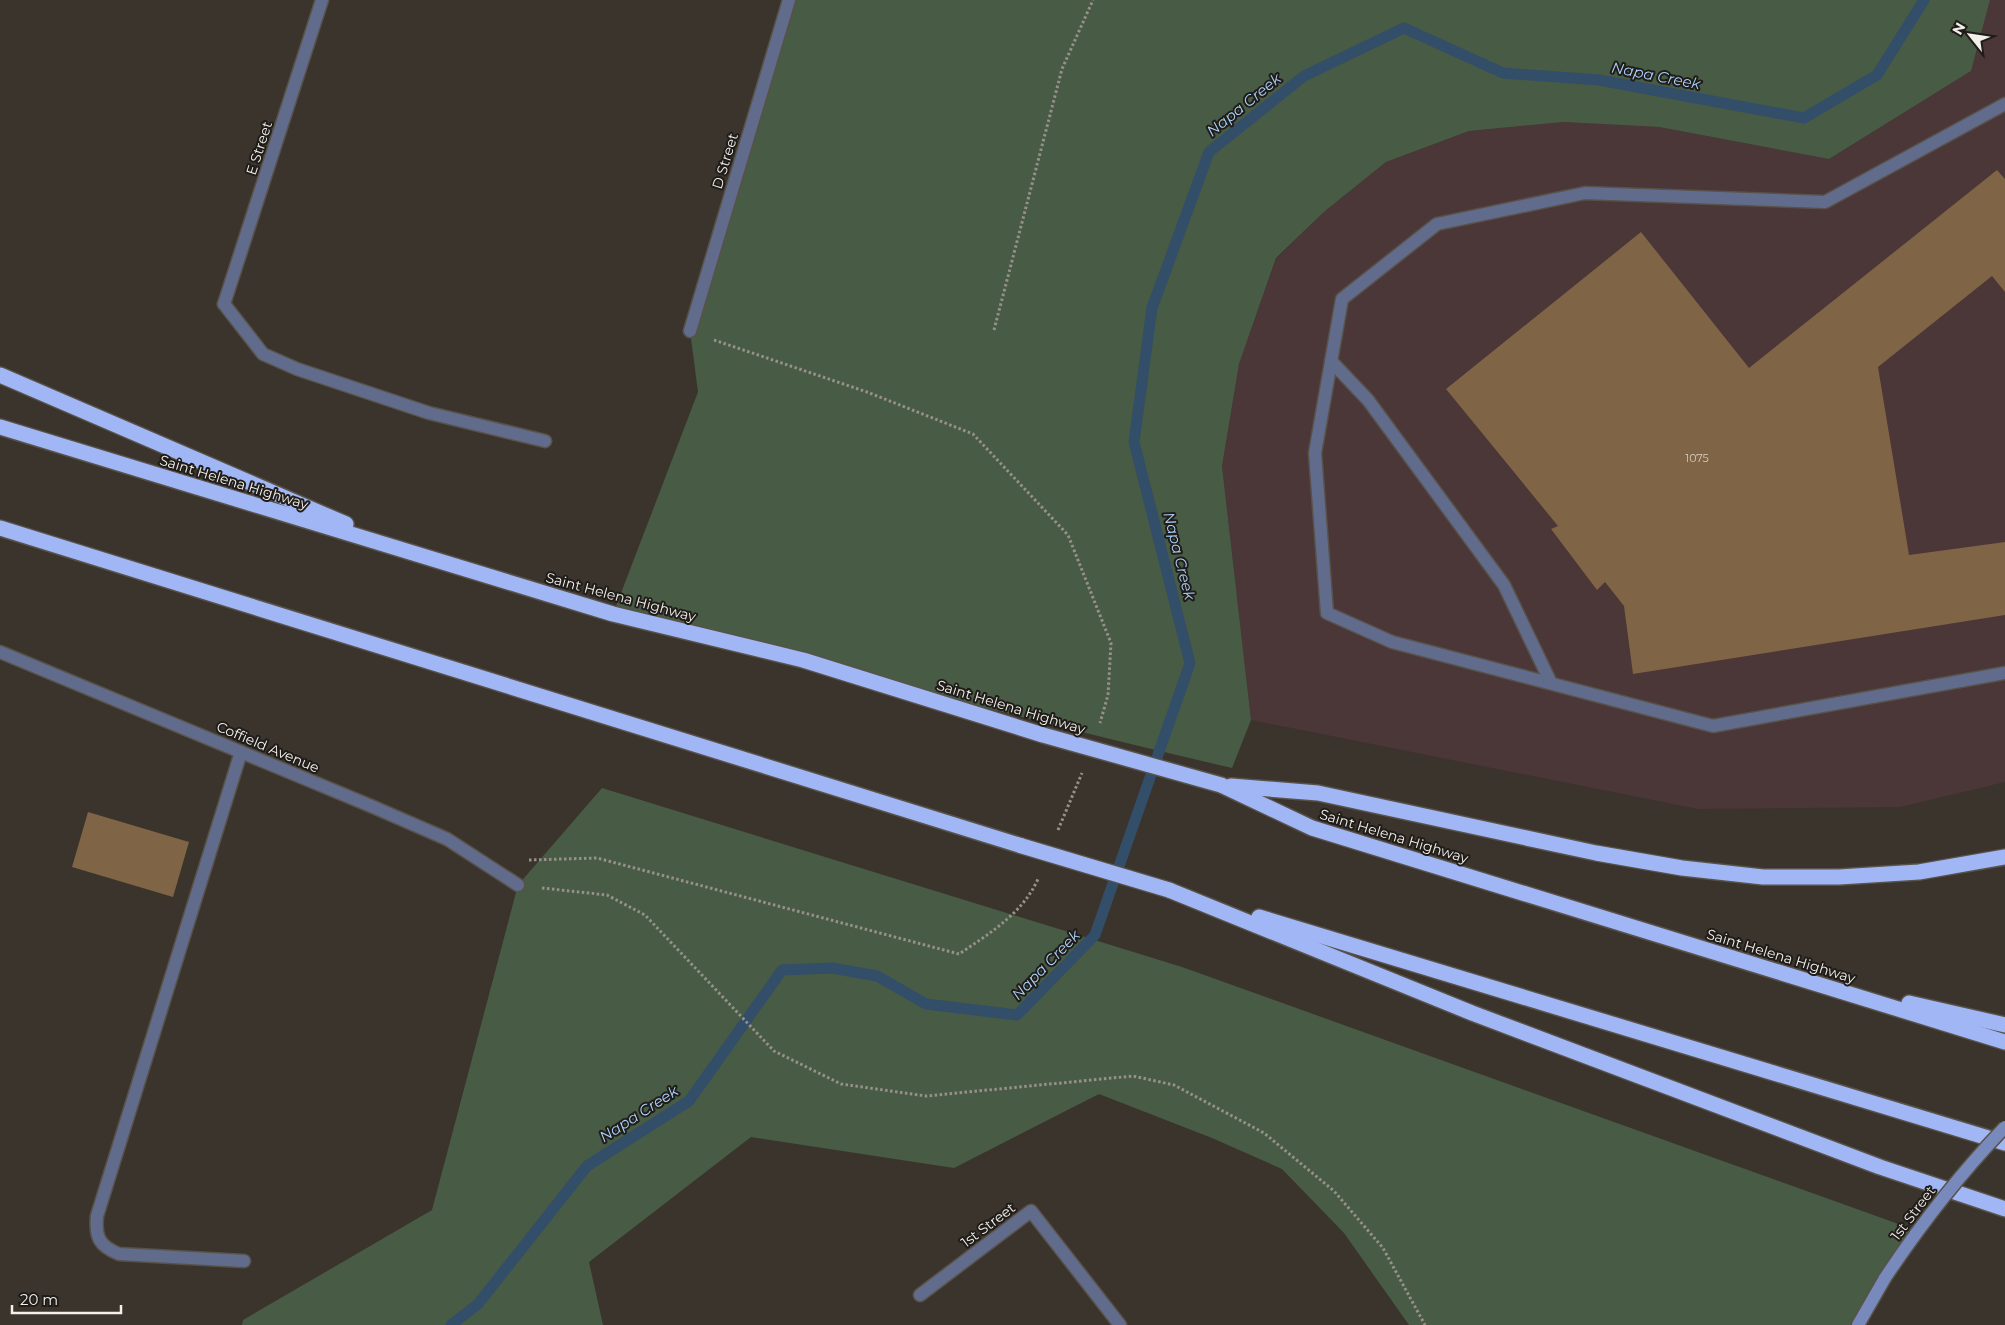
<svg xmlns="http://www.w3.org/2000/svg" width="2005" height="1325" font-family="Montserrat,sans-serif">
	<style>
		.commercial { fill: #4b3638 }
		.green { fill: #485b44 }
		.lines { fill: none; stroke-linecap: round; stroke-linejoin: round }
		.stream { stroke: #324e69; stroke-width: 11 }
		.building { fill: #7f6445 }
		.service-casing { stroke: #58524a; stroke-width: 15 }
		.minor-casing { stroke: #58524a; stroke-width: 15 }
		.secondary-casing { stroke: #58524a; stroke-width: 15 }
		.motorway-casing { stroke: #58524a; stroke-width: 18 }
		.path { stroke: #96918a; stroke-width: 3; stroke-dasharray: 2.5 2.5; stroke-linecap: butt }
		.service { stroke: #616c8c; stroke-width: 12 }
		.minor { stroke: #616c8c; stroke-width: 12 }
		.secondary { stroke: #7889bc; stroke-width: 12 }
		.motorway { stroke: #a1b6f5; stroke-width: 15 }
		.secondary-bridge-casing { stroke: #58524a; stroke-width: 15; stroke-linecap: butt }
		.motorway-bridge-casing { stroke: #58524a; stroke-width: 18; stroke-linecap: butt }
		.secondary-bridge { stroke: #7889bc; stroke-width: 12 }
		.motorway-bridge { stroke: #a1b6f5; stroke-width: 15 }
		.labels { text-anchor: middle; stroke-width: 4; stroke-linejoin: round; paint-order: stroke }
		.number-label { font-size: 11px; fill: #d6ccc1 }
		.street-label { font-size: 14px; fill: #f3efea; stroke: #1f1c19 }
		.water-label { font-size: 15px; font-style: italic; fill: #abd2fa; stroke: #1f1c19 }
	</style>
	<rect width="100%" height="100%" fill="#3b342c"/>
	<polygon class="commercial" points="1990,0 2005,0 2005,782 1900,807 1698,809 1251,720 1222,466 1239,364 1276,259 1325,211 1386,162 1469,131 1564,122 1659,127 1829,159 1971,71"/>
	<g class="green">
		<path d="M789 0H1990L1971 71 1829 159 1659 127 1564 122 1469 131 1386 162 1325 211 1276 258 1239 364 1222 466 1251 720 1232 768C1025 720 820 664 613 614L698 392 690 331Z"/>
		<polygon points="602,788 1182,967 1918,1231 1858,1325 1409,1325 1344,1233 1282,1169 1212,1138 1099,1094 954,1168 751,1137 589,1262 603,1325 242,1325 243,1320 432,1210 518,885"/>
	</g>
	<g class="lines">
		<polyline class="stream" points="451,1325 478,1304 587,1166 689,1101 782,970 832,968 877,976 926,1004 1017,1015 1095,935 1190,663 1134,442 1152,308 1209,152 1304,76 1404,28 1503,73 1599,80 1804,118 1877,75 1924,0"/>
	</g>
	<g class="building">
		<polygon points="1997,170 2005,179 2005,292 1992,276 1878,367 1909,555 2005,542 2005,615 1633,674 1624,606 1605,582 1597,590 1551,529 1558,526 1446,389 1641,232 1749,368"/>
		<polygon points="88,812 189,842 173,897 72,867"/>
	</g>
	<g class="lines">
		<g class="service-casing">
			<g id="service">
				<polyline points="2005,104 1825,202 1585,193 1437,224 1342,299 1315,453 1327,613 1392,642 1713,726 2005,673"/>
				<polyline points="224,304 263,354 297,369 429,413 545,441"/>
				<polyline points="1331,361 1368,400 1504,585 1551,683"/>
				<path d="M241 752 97 1216C95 1237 99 1246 119 1254L244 1261"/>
				<polyline points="920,1295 1031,1211 1120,1325"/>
			</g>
		</g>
		<g class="minor-casing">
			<g id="minor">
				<polyline points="224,304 322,0"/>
				<polyline points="690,331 789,0"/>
				<polyline points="0,652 371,806 447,839 518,885"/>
			</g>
		</g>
		<g class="secondary-casing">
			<polyline id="secondary" points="1858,1325 1885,1278"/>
		</g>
		<g class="motorway-casing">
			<g id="motorway">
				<polyline points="0,375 346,524"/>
				<polyline points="0,427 613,614 803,660 1043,735"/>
				<polyline points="0,528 1022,846"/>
				<polyline points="1221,785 1312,828 2005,1042"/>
				<polyline points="1231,786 1318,793 1596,853 1682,868 1763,877 1839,877 1919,872 2005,857"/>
				<polyline points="1169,890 1472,1013 1880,1167 2005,1209"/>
				<polyline points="1259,917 2005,1143"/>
				<polyline points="1909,1003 2005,1025"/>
			</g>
		</g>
		<g class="path">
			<polyline points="994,330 1062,69 1093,0"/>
			<polyline points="714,340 867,392 973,434 1068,535 1111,643 1108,695 1100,723"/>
			<polyline points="1058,830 1082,773"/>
			<path d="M529 860 597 858 959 954C989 934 1023 913 1038 879"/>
			<polyline points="542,888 607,895 645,915 774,1051 841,1084 926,1096 1133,1076 1174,1085 1264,1133 1334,1191 1383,1248 1425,1325"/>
		</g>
		<use href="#service" class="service"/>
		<use href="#minor" class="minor"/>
		<use href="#secondary" class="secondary"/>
		<use href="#motorway" class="motorway"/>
		<g class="secondary-bridge-casing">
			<path id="secondary-bridge" d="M1885 1278C1921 1224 1960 1174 2005 1127"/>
		</g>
		<g class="motorway-bridge-casing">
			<g id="motorway-bridge">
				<polyline points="1043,735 1221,785"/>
				<polyline points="1022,846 1169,890"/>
			</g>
		</g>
		<use href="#secondary-bridge" class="secondary-bridge"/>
		<use href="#motorway-bridge" class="motorway-bridge"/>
	</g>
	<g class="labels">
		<g class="number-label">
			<text x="1697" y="462">1075</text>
		</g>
		<g class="street-label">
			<text transform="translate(259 148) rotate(-72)" y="5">E Street</text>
			<text transform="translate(725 161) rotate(-73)" y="5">D Street</text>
			<text transform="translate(234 482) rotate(17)" y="5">Saint Helena Highway</text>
			<text transform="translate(621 597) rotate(15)" y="5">Saint Helena Highway</text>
			<text transform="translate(1011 707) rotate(17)" y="5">Saint Helena Highway</text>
			<text transform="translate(268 747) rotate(23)" y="5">Coffield Avenue</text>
			<text transform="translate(1394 836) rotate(17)" y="5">Saint Helena Highway</text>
			<text transform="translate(1781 956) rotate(17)" y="5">Saint Helena Highway</text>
			<text transform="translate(1913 1213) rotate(-53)" y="5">1st Street</text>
			<text transform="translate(988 1225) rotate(-37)" y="5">1st Street</text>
		</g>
		<g class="water-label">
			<text transform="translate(1656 76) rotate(11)" y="5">Napa Creek</text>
			<text transform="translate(1244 105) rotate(-39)" y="5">Napa Creek</text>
			<text transform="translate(1179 556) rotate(76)" y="5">Napa Creek</text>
			<text transform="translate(1046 965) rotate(-46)" y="5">Napa Creek</text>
			<text transform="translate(639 1114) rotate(-33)" y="5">Napa Creek</text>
		</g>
	</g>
	<g transform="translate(1970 35) rotate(300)" stroke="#1f1c19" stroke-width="4" paint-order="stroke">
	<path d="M0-4L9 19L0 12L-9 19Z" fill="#f3efea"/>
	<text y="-8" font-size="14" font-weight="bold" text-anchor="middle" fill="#f3efea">N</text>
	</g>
	<path d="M12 1305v8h109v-8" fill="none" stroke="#f3efea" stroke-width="2.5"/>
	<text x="20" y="1305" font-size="15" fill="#f3efea" stroke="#1f1c19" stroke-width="4" paint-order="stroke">20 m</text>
</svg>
